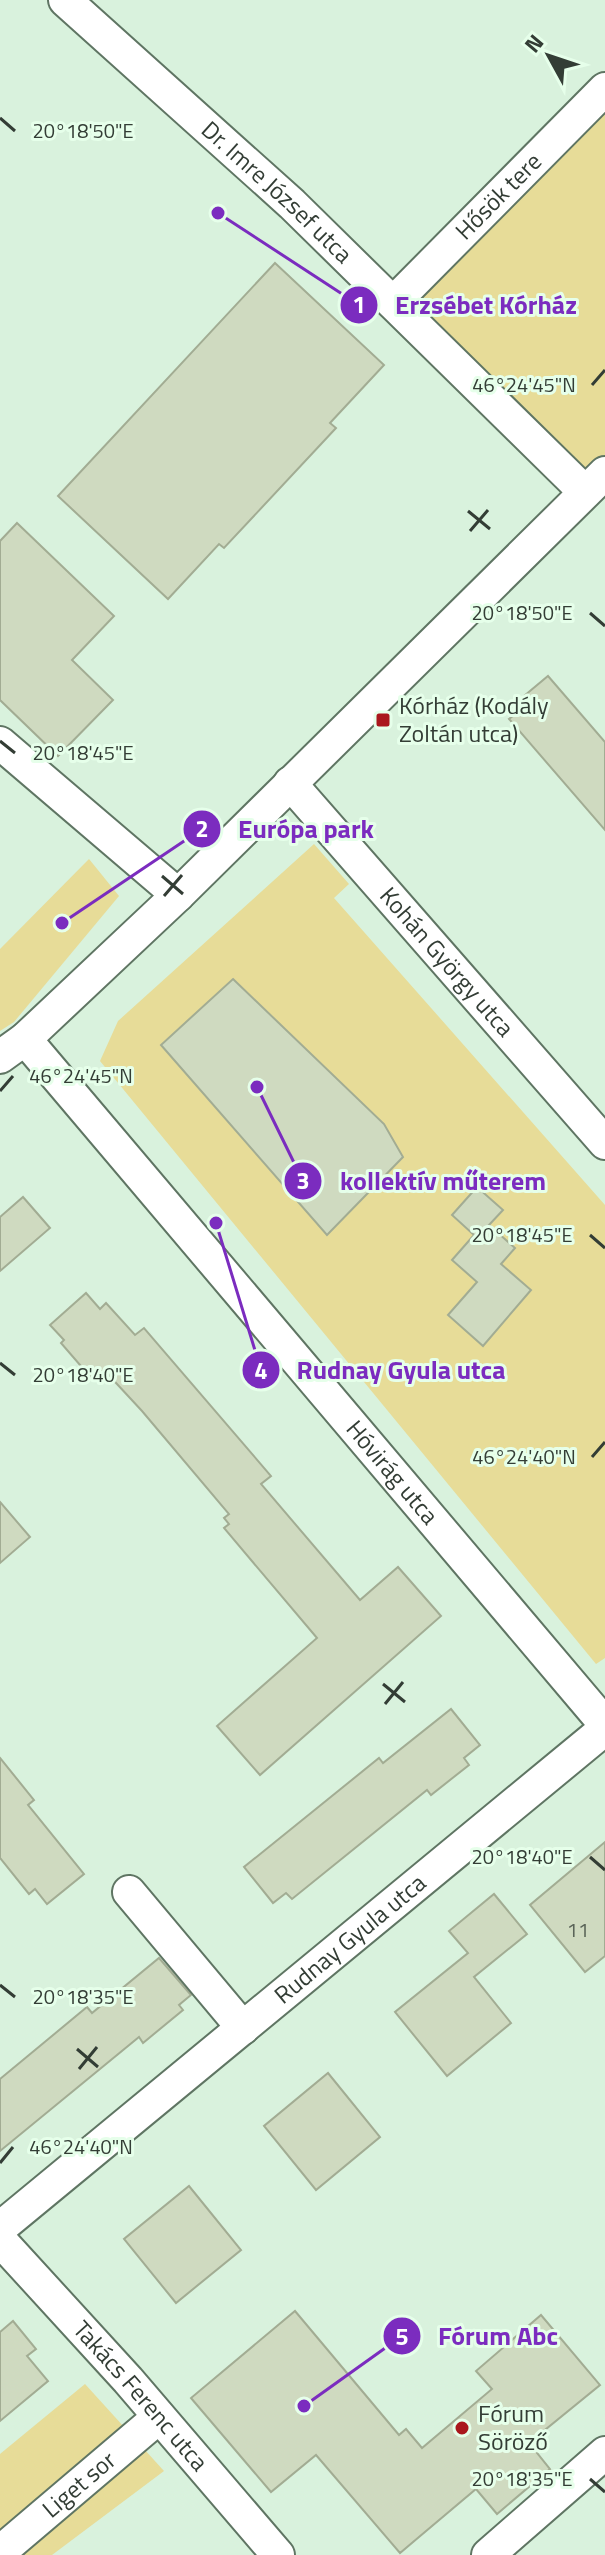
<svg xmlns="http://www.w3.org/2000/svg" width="605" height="2555" font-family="'Titillium Web',sans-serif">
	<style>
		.green { fill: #e7dc98 }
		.building { fill: #cfdac0; stroke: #a2ac93; stroke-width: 2 }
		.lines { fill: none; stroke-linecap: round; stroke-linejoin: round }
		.minor-casing { stroke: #5f7563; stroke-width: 36 }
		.minor { stroke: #fff; stroke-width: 32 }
		.ticks { fill: none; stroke: #333d35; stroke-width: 3 }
		.poi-dot { fill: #aa171d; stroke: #e6ffea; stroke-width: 3 }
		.labels { text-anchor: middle; stroke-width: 6; stroke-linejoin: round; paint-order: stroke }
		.number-label { font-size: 20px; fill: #5a6458 }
		.street-label { font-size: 24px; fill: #333d35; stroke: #e6ffea }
		.poi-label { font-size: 24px; fill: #333d35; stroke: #e6ffea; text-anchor: start }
		.ticks-label { font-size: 20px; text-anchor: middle; fill: #333d35; stroke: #e6ffea; stroke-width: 6; stroke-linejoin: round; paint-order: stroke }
		.leader { fill: none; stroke: #7b2cbf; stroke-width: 3 }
		.callout-dot { fill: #7b2cbf; stroke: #e6ffea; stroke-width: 3 }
		.mark-label { font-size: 24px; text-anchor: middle; font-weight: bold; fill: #fff }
		.callout-label { font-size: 26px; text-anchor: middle; font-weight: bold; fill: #7b2cbf; stroke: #e6ffea; stroke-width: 6; stroke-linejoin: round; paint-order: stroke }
	</style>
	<rect width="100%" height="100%" fill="#d9f2dd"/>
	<g class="green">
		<polygon points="605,95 605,457 577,484 399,309"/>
		<polygon points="314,844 349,884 334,898 605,1205 605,1658 596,1664 100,1061 118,1021"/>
		<polygon points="89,859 119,896 14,1022 0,1031 0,949"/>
		<polygon points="85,2384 164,2471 52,2555 0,2555 0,2454"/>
	</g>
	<g class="building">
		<polygon points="275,263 384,365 330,423 336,428 224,548 219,544 168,599 58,496"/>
		<polygon points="17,523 114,616 72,660 113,700 58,756 0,700 0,541"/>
		<polygon points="548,676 605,742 605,830 509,719 518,712 512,706"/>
		<polygon points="233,979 384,1124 403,1157 327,1235 161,1045"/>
		<polygon points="477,1187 503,1210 489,1225 515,1248 501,1264 531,1290 483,1346 448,1315 477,1282 452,1260 474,1235 452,1215"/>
		<polygon points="23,1197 50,1228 0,1271 0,1217"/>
		<polygon points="86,1293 100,1309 106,1303 135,1335 144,1328 271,1476 261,1484 360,1600 398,1567 441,1616 260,1775 217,1726 317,1638 224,1528 229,1524 224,1518 229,1514 142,1411 104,1370 93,1380 61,1343 64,1340 50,1325"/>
		<polygon points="0,1502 30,1537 0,1563"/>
		<polygon points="451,1709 480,1745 464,1758 469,1765 431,1795 427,1790 292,1899 286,1893 273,1903 244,1867 379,1758 383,1763"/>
		<polygon points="0,1758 34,1800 28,1805 84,1874 47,1904 35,1889 29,1894 0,1858"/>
		<polygon points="605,1842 605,1956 585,1972 530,1905"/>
		<polygon points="494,1894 527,1934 474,1977 511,2023 447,2076 395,2012 468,1953 449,1931"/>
		<polygon points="159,1958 191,1995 179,2005 183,2010 143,2043 139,2037 0,2151 0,2079 87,2007 92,2013"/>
		<polygon points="328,2073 380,2137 316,2190 264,2126"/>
		<polygon points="189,2186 241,2250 176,2303 124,2239"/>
		<polygon points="295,2311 399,2435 406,2429 422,2448 492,2389 476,2371 541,2315 600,2385 529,2443 550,2469 497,2514 476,2489 400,2553 316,2455 271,2492 191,2398"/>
		<polygon points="13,2321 36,2349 27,2356 48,2381 0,2421 0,2332"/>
	</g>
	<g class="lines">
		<g class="minor-casing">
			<g id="minor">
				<path id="s1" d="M65 0 292 204 585 492"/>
				<path id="s2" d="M393 303 605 89"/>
				<polyline points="0,743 178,895"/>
				<path id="s3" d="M290 783 605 1143"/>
				<path id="s4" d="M25 1039 605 1724"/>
				<polyline points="0,1057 25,1039 178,895 605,473"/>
				<polyline points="129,1892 243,2028"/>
				<path id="s5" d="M0 2228 605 1729"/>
				<path id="s6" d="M0 2240 128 2380 278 2555"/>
				<path id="s7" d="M0 2552 159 2417"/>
				<polyline points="488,2555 605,2453"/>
			</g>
		</g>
		<use href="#minor" class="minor"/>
	</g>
	<path class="ticks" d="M0 118 15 131M592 385 605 370M468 511 490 529M470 531 488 510M590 613 605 626M0 741 15 753M162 876 183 894M164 896 182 875M0 1091 13 1076M590 1235 605 1248M0 1363 15 1375M592 1457 605 1442M383 1684 405 1702M385 1704 403 1682M590 1857 605 1870M0 1985 15 1997M77 2049 98 2067M79 2069 97 2047M0 2163 13 2147M590 2479 605 2492"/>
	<g class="poi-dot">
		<rect x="375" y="712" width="16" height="16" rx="4"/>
		<circle cx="462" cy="2428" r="8"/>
	</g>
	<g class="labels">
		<g class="number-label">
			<text x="578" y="1937">11</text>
		</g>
		<g class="street-label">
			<text dy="8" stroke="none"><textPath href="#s1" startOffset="286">Dr. Imre József utca</textPath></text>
			<text dy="8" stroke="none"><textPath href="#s2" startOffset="150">Hősök tere</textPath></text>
			<text dy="8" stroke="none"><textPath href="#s3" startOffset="238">Kohán György utca</textPath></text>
			<text dy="8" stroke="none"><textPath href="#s4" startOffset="568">Hóvirág utca</textPath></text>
			<text dy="8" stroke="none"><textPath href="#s5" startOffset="454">Rudnay Gyula utca</textPath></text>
			<text dy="8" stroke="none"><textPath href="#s6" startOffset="210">Takács Ferenc utca</textPath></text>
			<text dy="8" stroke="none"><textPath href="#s7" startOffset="104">Liget sor</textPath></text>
		</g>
		<g class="poi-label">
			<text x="399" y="714">Kórház (Kodály<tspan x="399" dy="28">Zoltán utca)</tspan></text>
			<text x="478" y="2422">Fórum<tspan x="478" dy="28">Söröző</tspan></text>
		</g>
	</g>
	<g class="ticks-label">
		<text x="83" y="138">20°18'50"E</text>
		<text x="524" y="392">46°24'45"N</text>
		<text x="522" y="620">20°18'50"E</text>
		<text x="83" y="760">20°18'45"E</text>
		<text x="81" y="1083">46°24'45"N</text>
		<text x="522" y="1242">20°18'45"E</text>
		<text x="83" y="1382">20°18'40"E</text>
		<text x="524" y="1464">46°24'40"N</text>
		<text x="522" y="1864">20°18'40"E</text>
		<text x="83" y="2004">20°18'35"E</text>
		<text x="81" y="2154">46°24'40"N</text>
		<text x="522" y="2486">20°18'35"E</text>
	</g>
	<path class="leader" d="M218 213L359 305M62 923L202 829M257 1087L303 1181M216 1223L261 1370M304 2406L402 2336"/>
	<g class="callout-dot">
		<circle cx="218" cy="213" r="8"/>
		<circle cx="62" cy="923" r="8"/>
		<circle cx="257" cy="1087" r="8"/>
		<circle cx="216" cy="1223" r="8"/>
		<circle cx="304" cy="2406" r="8"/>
		<circle cx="359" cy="305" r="20"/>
		<circle cx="202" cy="829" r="20"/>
		<circle cx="303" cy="1181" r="20"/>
		<circle cx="261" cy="1370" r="20"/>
		<circle cx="402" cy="2336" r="20"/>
	</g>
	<g class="mark-label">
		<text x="359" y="313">1</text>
		<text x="202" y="837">2</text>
		<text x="303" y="1189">3</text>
		<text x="261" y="1379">4</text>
		<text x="402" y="2345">5</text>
	</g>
	<g class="callout-label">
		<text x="486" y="314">Erzsébet Kórház</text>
		<text x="306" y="838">Európa park</text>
		<text x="443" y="1190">kollektív műterem</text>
		<text x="401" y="1379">Rudnay Gyula utca</text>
		<text x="498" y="2345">Fórum Abc</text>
	</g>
	<g transform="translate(549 56) rotate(310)" stroke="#e6ffea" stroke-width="6" paint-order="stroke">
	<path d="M0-6L14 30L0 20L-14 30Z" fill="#333d35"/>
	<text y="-12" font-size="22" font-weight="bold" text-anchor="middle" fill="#333d35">N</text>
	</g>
</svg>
